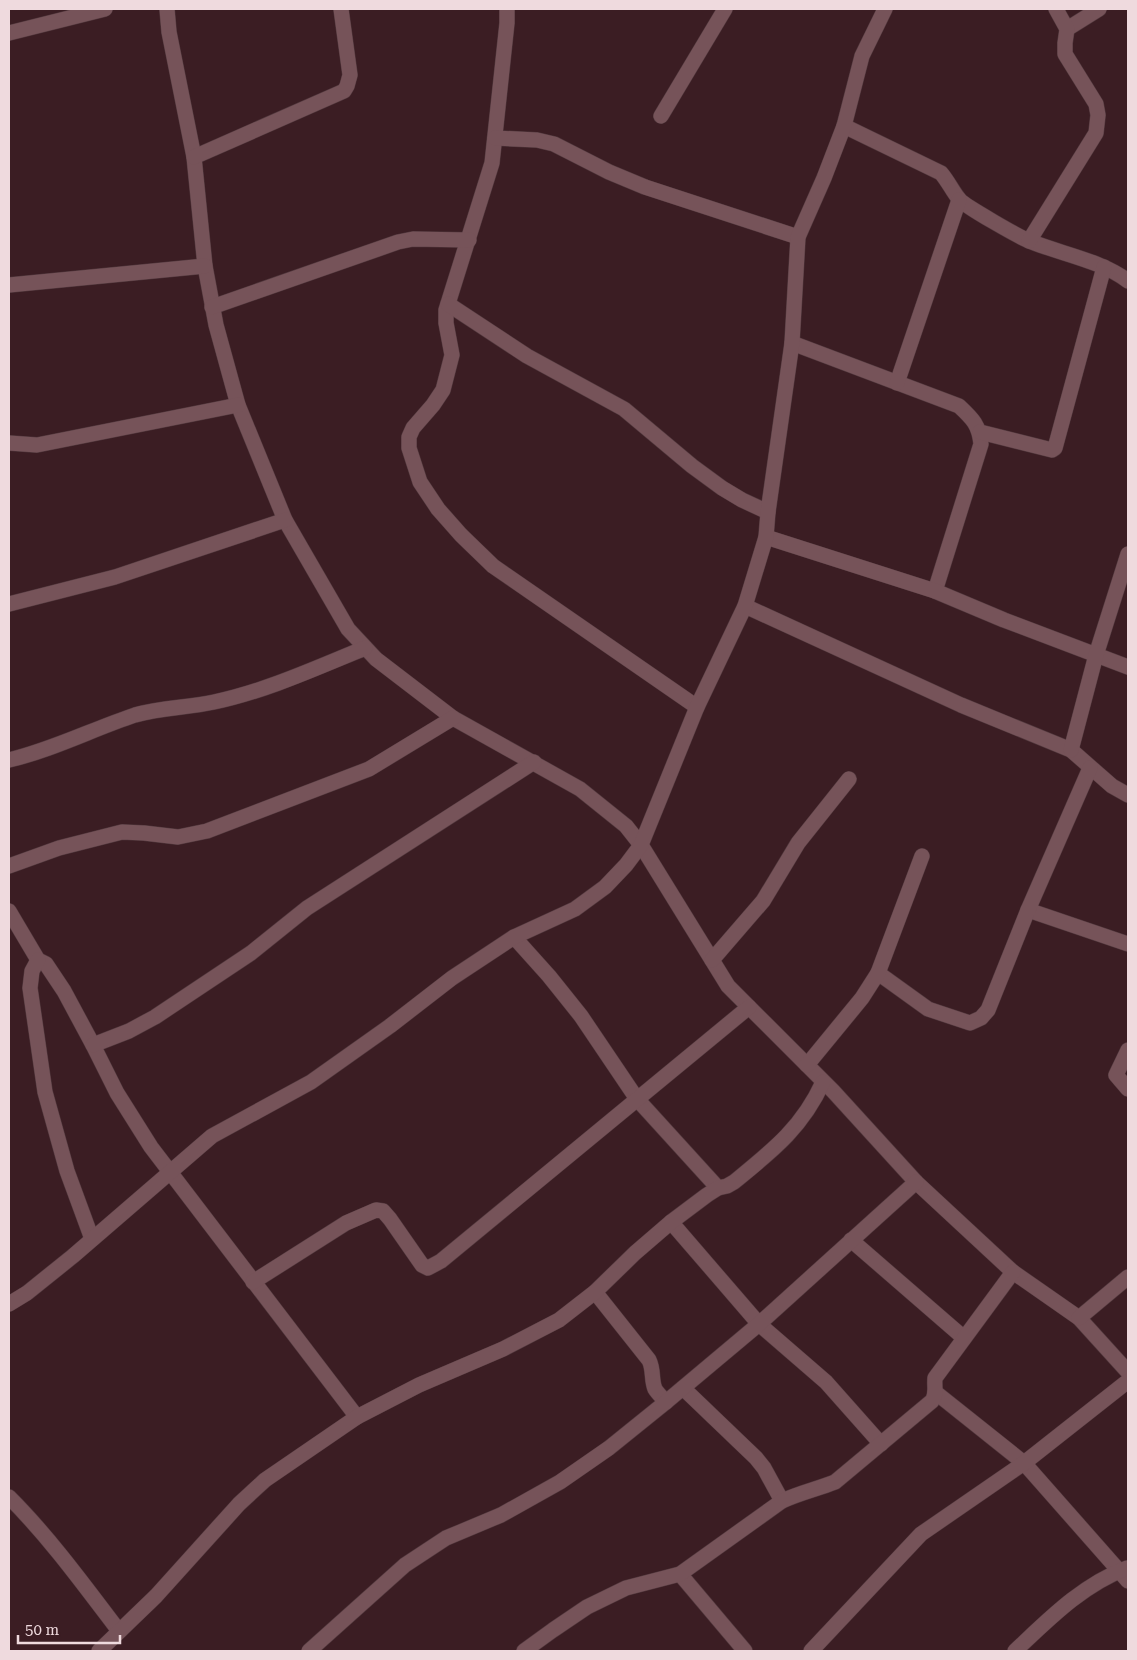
<svg xmlns="http://www.w3.org/2000/svg" width="1137" height="1660" font-family="'Roboto Serif',serif">
	<style>
		.lines { fill: none; stroke-linecap: round; stroke-linejoin: round }
		.minor-casing { stroke: #52393e; stroke-width: 16 }
		.minor { stroke: #765359; stroke-width: 15 }
	</style>
	<rect width="100%" height="100%" fill="#3b1d23"/>
	<g class="lines">
		<g class="minor-casing">
			<g id="minor">
				<polyline points="167,9 169,32 194,157 205,266 216,325 238,405 285,520 348,629 376,659 453,718 580,789 626,826 641,845 728,986 833,1091 916,1182 1013,1272 1079,1318 1128,1372"/>
				<polyline points="507,9 507,23 492,163 446,310 446,323 452,355 443,390 433,405 413,428 409,437 409,448 420,482 438,509 461,535 493,566 697,707"/>
				<polyline points="1067,29 1099,9"/>
				<polyline points="9,33 105,9"/>
				<polyline points="661,116 725,9"/>
				<path d="M844 126 941 173C948 181 953 192 959 199 963 205 1022 239 1032 242 1062 254 1102 261 1128 281"/>
				<polyline points="495,138 537,140 554,144 609,172 645,187 798,237"/>
				<polyline points="194,157 344,91 347,86 350,75 341,9"/>
				<polyline points="1029,241 1096,133 1098,115 1096,104 1065,54 1065,43 1067,29 1056,9"/>
				<polyline points="9,285 205,266"/>
				<polyline points="448,304 527,356 624,409 692,466 722,488 742,500 768,512"/>
				<polyline points="212,307 398,242 413,239 469,240"/>
				<path d="M792 343 959 406C973 419 979 425 981 444L935 591"/>
				<polyline points="897,383 959,200"/>
				<polyline points="980,432 1052,450 1055,448 1104,267"/>
				<polyline points="9,443 37,445 238,405"/>
				<polyline points="766,537 935,591 1004,620 1128,667"/>
				<polyline points="9,604 115,577 285,520"/>
				<polyline points="745,606 961,705 1071,750 1112,786 1128,795"/>
				<polyline points="1071,750 1096,655 1128,554"/>
				<path d="M9 760C52 750 93 729 135 715 162 707 187 708 214 702 266 691 316 668 365 648"/>
				<polyline points="9,866 59,848 122,832 144,833 178,837 207,831 369,769 453,718"/>
				<polyline points="1028,910 1128,944"/>
				<polyline points="9,911 38,960 46,964 64,991 93,1045 117,1093 151,1147 357,1417"/>
				<polyline points="514,937 549,976 581,1016 637,1099 718,1188"/>
				<polyline points="38,960 32,971 30,988 45,1092 67,1171 92,1239"/>
				<polyline points="712,960 763,901 798,843 849,779"/>
				<polyline points="878,973 928,1009 970,1023 981,1018 988,1010 1028,910 1090,768"/>
				<polyline points="93,1045 129,1031 155,1017 251,953 307,908 534,762"/>
				<polyline points="1128,1050 1116,1075 1128,1089"/>
				<polyline points="807,1065 862,998 878,973 922,856"/>
				<polyline points="671,1222 759,1324 826,1382 881,1444"/>
				<polyline points="851,1240 964,1338"/>
				<polyline points="253,1282 346,1223 376,1210 383,1211 390,1219 422,1265 428,1268 441,1261 749,1007"/>
				<path d="M595 1292 649 1360C654 1370 651 1380 655 1389 658 1394 663 1398 666 1402"/>
				<polyline points="9,1304 27,1293 73,1256 212,1136 311,1082 390,1026 452,978 514,937 575,909 605,887 626,865 641,845 697,707 745,606 766,537 768,512 792,343 798,237 824,178 844,126 862,56 885,9"/>
				<polyline points="1079,1318 1128,1277"/>
				<polyline points="683,1388 756,1458 764,1468 782,1501"/>
				<polyline points="935,1392 1024,1463 1128,1581"/>
				<path d="M9 1497C50 1538 84 1585 119 1631"/>
				<polyline points="680,1574 745,1651"/>
				<path d="M99 1651 156 1596 239 1504 265 1480 357 1417 419 1385 503 1349 559 1320 595 1292 635 1253 671 1222 707 1195 718 1188 727 1186 734 1182C772 1151 802 1128 823 1082"/>
				<polyline points="309,1651 405,1565 446,1538 501,1515 560,1482 609,1448 666,1402 759,1324 916,1182"/>
				<path d="M524 1651 553 1630 587 1607 626 1588 680 1574 782 1501C799 1493 817 1489 835 1482L932 1401C937 1394 934 1386 935 1378L1013 1272"/>
				<polyline points="811,1651 921,1534 1024,1463 1128,1381"/>
				<path d="M1015 1651C1049 1619 1082 1585 1127 1568"/>
			</g>
		</g>
		<use href="#minor" class="minor"/>
	</g>
	<rect width="1137" height="1660" fill="none" stroke="#efdade" stroke-width="20"/>
	<path d="M18 1635v8h102v-8" fill="none" stroke="#efdade" stroke-width="2.5"/>
	<text x="25" y="1635" font-size="15" fill="#efdade" stroke="#3b1d23" stroke-width="4" paint-order="stroke">50 m</text>
</svg>
